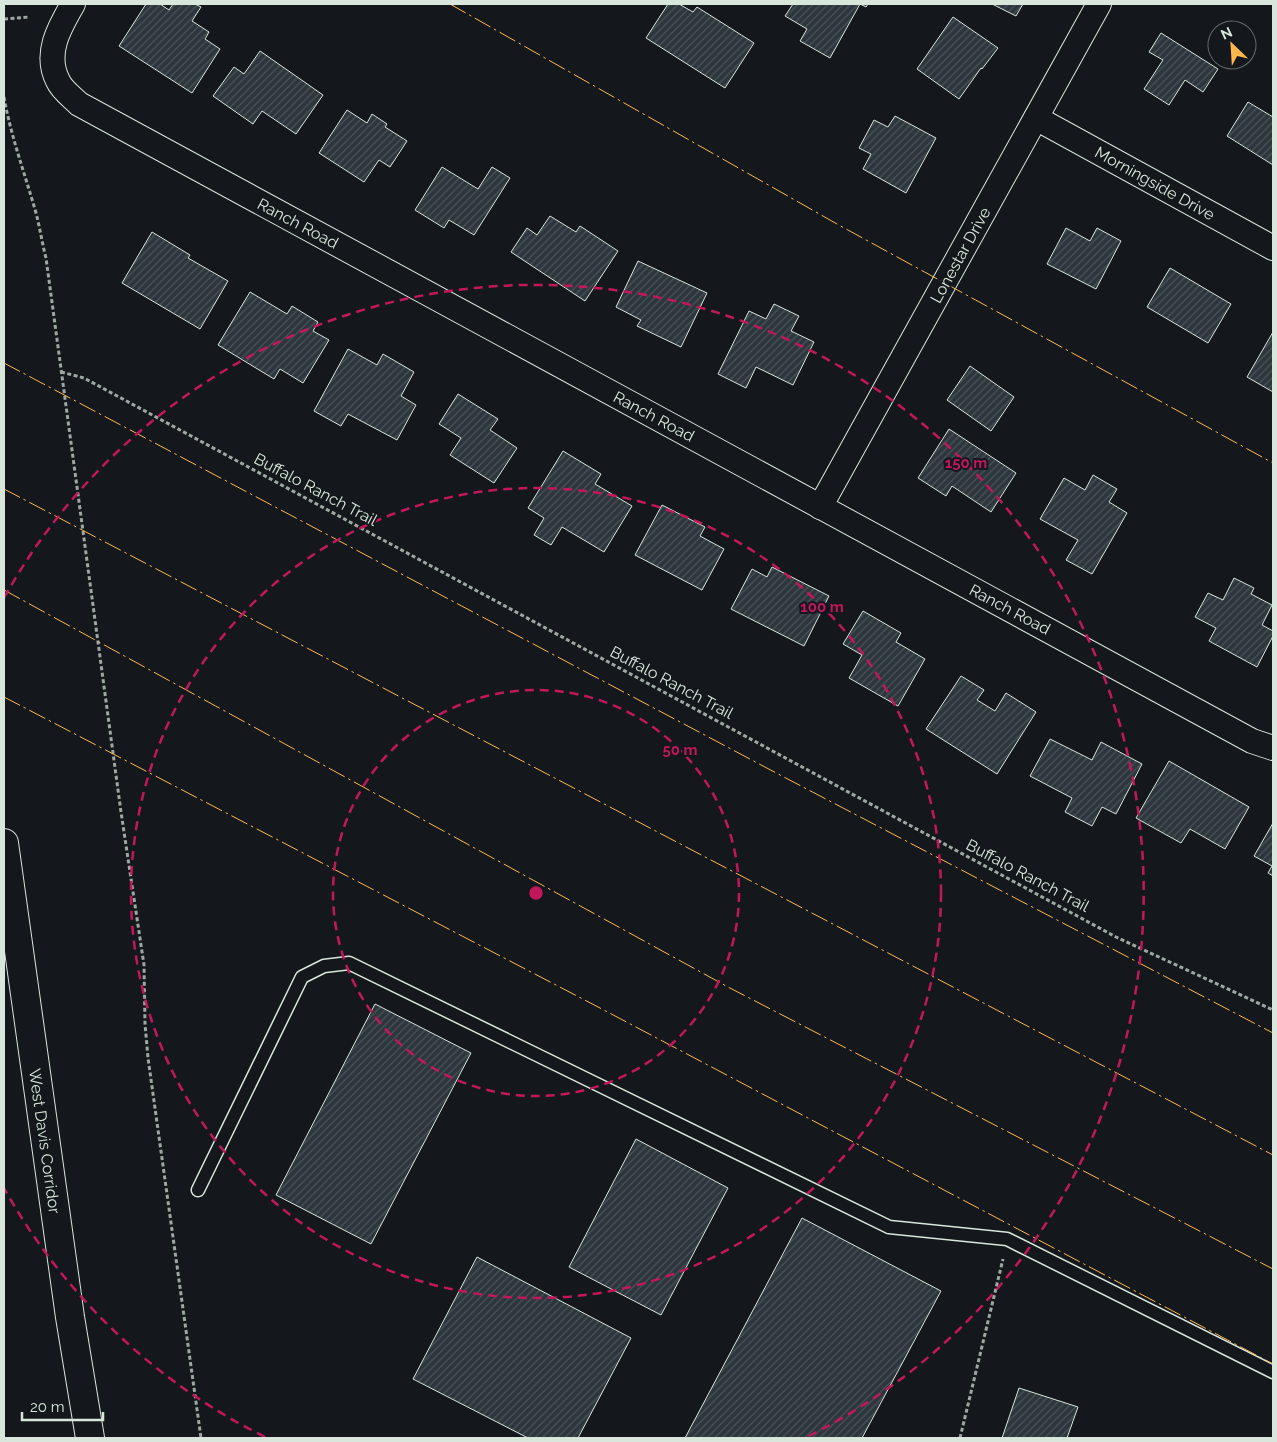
<svg xmlns="http://www.w3.org/2000/svg" width="1277" height="1442" font-family="Raleway,sans-serif">
	<style>
		.building { fill: url(#building-hatch); stroke: #d8e6dc }
		.lines { fill: none; stroke-linecap: round; stroke-linejoin: round }
		.service-casing { stroke: #d8e6dc; stroke-width: 15 }
		.minor-casing { stroke: #d8e6dc; stroke-width: 26 }
		.motorway-casing { stroke: #d8e6dc; stroke-width: 30 }
		.path { stroke: #9da8a2; stroke-width: 3; stroke-dasharray: 4 2.5; stroke-linecap: butt }
		.service { stroke: #14181c; stroke-width: 12 }
		.minor { stroke: #14181c; stroke-width: 24 }
		.motorway { stroke: #14181c; stroke-width: 28 }
		.power { stroke: #ffb74d; stroke-width: 1; stroke-dasharray: 18 4 2.5 4; stroke-linecap: butt }
		.ring { fill: none; stroke: #c2185b; stroke-width: 2.5; stroke-dasharray: 9 6 }
		.labels { text-anchor: middle; stroke-width: 4; stroke-linejoin: round; paint-order: stroke }
		.street-label { font-size: 16px; fill: #d8e6dc; stroke: #14181c }
		.centre { fill: #c2185b; stroke: #14181c; stroke-width: 2.5 }
		.ring-label { font-size: 15px; text-anchor: middle; font-weight: bold; fill: #c2185b; stroke: #14181c; stroke-width: 4; stroke-linejoin: round; paint-order: stroke }
	</style>
	<defs>
		<pattern id="building-hatch" width="6" height="6" patternUnits="userSpaceOnUse" patternTransform="scale(1.25)"><rect width="6" height="6" fill="#2c363c"/><path d="M-1 1l2-2M0 6l6-6M5 7l2-2" fill="none" stroke="#4a5358"/></pattern>
	</defs>
	<rect width="100%" height="100%" fill="#14181c"/>
	<g class="building">
		<polygon points="146,4 160,4 169,10 173,4 195,4 201,7 192,21 209,32 205,39 220,49 192,93 119,46"/>
		<polygon points="668,4 679,4 693,12 697,7 754,43 725,88 646,38"/>
		<polygon points="793,4 868,4 866,7 860,4 830,58 800,41 807,29 785,16"/>
		<polygon points="992,4 1023,4 1016,16"/>
		<polygon points="953,17 998,48 982,69 981,68 959,99 917,69"/>
		<polygon points="1161,33 1218,69 1203,92 1185,80 1169,105 1144,89 1163,60 1149,52"/>
		<polygon points="260,51 323,95 296,134 262,111 253,124 213,96 234,67 244,74"/>
		<polygon points="1248,102 1273,117 1273,165 1227,136"/>
		<polygon points="347,110 367,123 372,114 387,124 385,127 407,141 390,167 379,160 364,182 319,153"/>
		<polygon points="895,116 936,138 906,193 863,169 871,154 859,148 874,120 888,127"/>
		<polygon points="442,167 478,189 492,167 510,178 474,235 449,220 444,228 415,210"/>
		<polygon points="550,216 576,232 580,226 618,251 585,301 511,252 527,228 537,235"/>
		<polygon points="1066,228 1090,241 1097,228 1121,241 1096,289 1047,264"/>
		<polygon points="152,232 190,255 188,258 228,281 200,329 122,283"/>
		<polygon points="638,261 707,293 681,347 637,326 641,320 616,307"/>
		<polygon points="1170,268 1231,304 1208,343 1147,307"/>
		<polygon points="250,292 287,314 292,306 318,322 313,331 329,340 303,383 280,369 274,379 218,345"/>
		<polygon points="774,304 799,316 791,331 814,342 793,385 756,367 746,388 718,374 749,311 766,319"/>
		<polygon points="1273,332 1273,392 1247,377"/>
		<polygon points="348,349 377,365 383,354 414,372 401,396 416,405 397,440 348,414 341,426 314,411"/>
		<polygon points="970,366 1014,397 991,431 947,400"/>
		<polygon points="458,394 498,419 490,430 517,448 494,483 450,455 461,438 439,424"/>
		<polygon points="949,429 1016,473 991,512 952,486 946,496 918,478"/>
		<polygon points="563,451 601,474 595,484 632,506 604,552 562,527 551,545 534,535 544,518 528,508"/>
		<polygon points="1093,475 1117,489 1109,502 1127,513 1092,574 1066,560 1078,540 1040,519 1064,478 1085,490"/>
		<polygon points="662,505 705,527 700,536 724,549 702,590 635,555"/>
		<polygon points="772,567 829,596 804,646 731,609 752,569 767,577"/>
		<polygon points="1234,578 1254,588 1251,594 1272,605 1262,625 1273,631 1273,636 1257,667 1209,641 1216,628 1195,617 1208,593 1223,600"/>
		<polygon points="863,611 901,633 896,642 925,659 898,706 849,678 862,655 843,644"/>
		<polygon points="961,676 984,690 977,700 995,711 1006,693 1036,712 997,774 926,729"/>
		<polygon points="1050,739 1092,760 1101,742 1142,764 1116,814 1102,807 1092,826 1065,812 1072,798 1030,776"/>
		<polygon points="1169,761 1249,807 1225,849 1190,829 1181,843 1136,818"/>
		<polygon points="1273,823 1273,876 1268,873 1272,866 1254,856"/>
		<polygon points="375,1004 471,1053 371,1244 276,1195"/>
		<polygon points="636,1139 728,1188 661,1315 569,1267"/>
		<polygon points="802,1218 941,1291 862,1438 685,1438"/>
		<polygon points="477,1257 631,1338 578,1438 528,1438 413,1379"/>
		<polygon points="1019,1388 1078,1407 1067,1438 1002,1438"/>
	</g>
	<g class="lines">
		<g class="service-casing">
			<polyline id="service" points="198,1190 302,977 324,966 349,963 889,1227 1007,1239 1273,1372"/>
		</g>
		<g class="minor-casing">
			<g id="minor">
				<path d="M73 4C59 28 44 54 58 81 62 90 72 97 79 104L1252 741 1273 748"/>
				<polyline points="1036,118 1273,248"/>
				<polyline points="820,507 1099,4"/>
			</g>
		</g>
		<g class="motorway-casing">
			<polyline id="motorway" points="4,843 70,1317 90,1438"/>
		</g>
		<g class="path">
			<polyline points="4,19 29,17"/>
			<path d="M4 97C11 137 25 174 36 213 40 228 42 243 46 258L121 812 144 965 145 1024 148 1058 201 1438"/>
			<polyline points="61,372 84,378 1116,937 1273,1010"/>
			<polyline points="960,1438 1003,1259"/>
		</g>
		<use href="#service" class="service"/>
		<use href="#minor" class="minor"/>
		<use href="#motorway" class="motorway"/>
		<g class="power">
			<polyline points="450,4 837,224 1273,463"/>
			<polyline points="4,363 780,775 1273,1033"/>
			<polyline points="4,489 1273,1155"/>
			<polyline points="4,590 728,987 1273,1269"/>
			<polyline points="4,697 600,1008 1273,1364"/>
		</g>
	</g>
	<g class="ring">
		<circle cx="536" cy="893" r="203"/>
		<circle cx="536" cy="893" r="405"/>
		<path d="M265 1437A608 608 0 0 1 4 1188M4 598A608 608 0 1 1 807 1437"/>
	</g>
	<g class="labels">
		<g class="street-label">
			<text transform="translate(1155 183) rotate(29)" y="6">Morningside Drive</text>
			<text transform="translate(298 223) rotate(28)" y="6">Ranch Road</text>
			<text transform="translate(960 255) rotate(-61)" y="6">Lonestar Drive</text>
			<text transform="translate(654 416) rotate(28)" y="6">Ranch Road</text>
			<text transform="translate(316 489) rotate(28)" y="6">Buffalo Ranch Trail</text>
			<text transform="translate(1010 609) rotate(28)" y="6">Ranch Road</text>
			<text transform="translate(672 682) rotate(28)" y="6">Buffalo Ranch Trail</text>
			<text transform="translate(1028 875) rotate(28)" y="6">Buffalo Ranch Trail</text>
			<text transform="translate(45 1141) rotate(82)" y="6">West Davis Corridor</text>
		</g>
	</g>
	<circle cx="536" cy="893" r="8" class="centre"/>
	<g class="ring-label">
		<text x="966" y="468">150 m</text>
		<text x="822" y="612">100 m</text>
		<text x="680" y="755">50 m</text>
	</g>
	<rect width="1277" height="1442" fill="none" stroke="#d8e6dc" stroke-width="10"/>
	<g transform="translate(1232 45) rotate(335)"><circle r="24" fill="#14181c" stroke="#626a69"/>
	<path d="M0-4L9 19L0 12L-9 19Z" fill="#ffb74d"/>
	<text y="-8" font-size="14" font-weight="bold" text-anchor="middle" fill="#d8e6dc">N</text>
	</g>
	<path d="M22 1412v8h81v-8" fill="none" stroke="#d8e6dc" stroke-width="2.5"/>
	<text x="30" y="1412" font-size="15" fill="#d8e6dc" stroke="#14181c" stroke-width="4" paint-order="stroke">20 m</text>
</svg>
